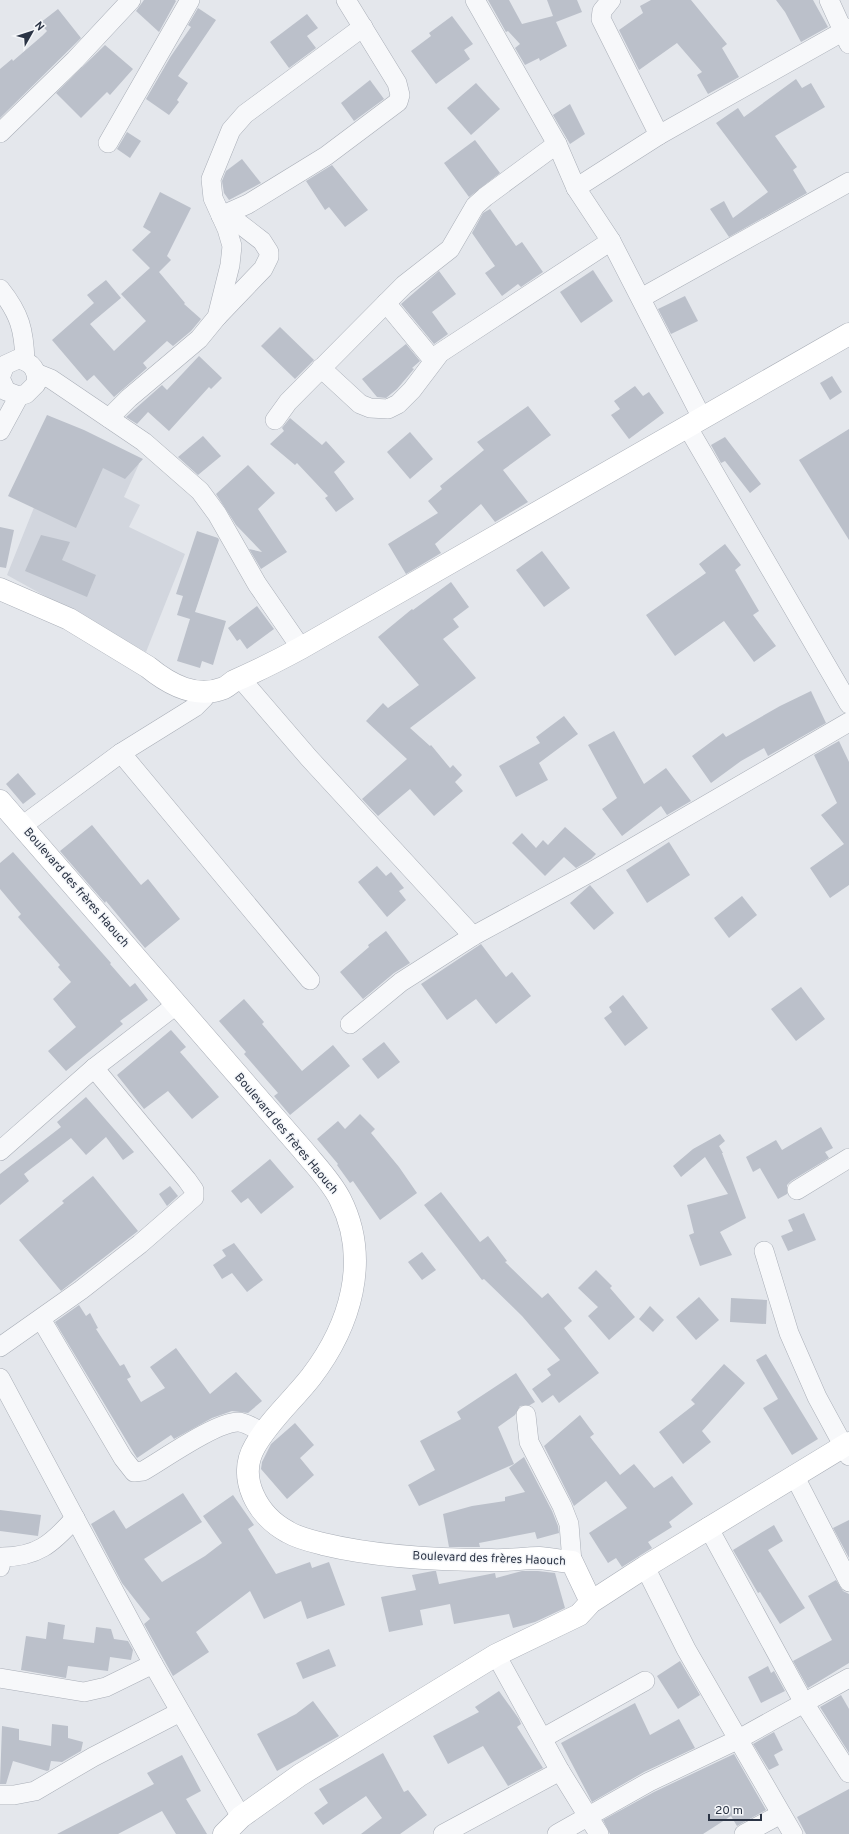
<svg xmlns="http://www.w3.org/2000/svg" width="849" height="1834" viewBox="0 0 849 1834" font-family="Overpass,sans-serif">
<style>
.built{fill:#d2d6de}
.building{fill:#bbc0ca}
.lines{fill:none;stroke-linecap:round;stroke-linejoin:round}
.street-casing{stroke:#a9aeb7;stroke-width:20}
.secondary-casing{stroke:#a9aeb7;stroke-width:23}
.street{stroke:#f7f8fa;stroke-width:19}
.secondary{stroke:#fff;stroke-width:22}
.labels{text-anchor:middle;dominant-baseline:central;stroke-width:3;stroke-linejoin:round;paint-order:stroke}
.street-label{font-size:12px;fill:#2b3445;stroke:#f4f6f9}
</style>
<rect width="100%" height="100%" fill="#e4e7ec"/>
<polygon class="built" points="65,430 139,464 124,497 140,505 129,527 185,554 146,652 7,575"/>
<g class="building">
<polygon points="144,0 175,0 176,1 159,32 136,11"/>
<polygon points="488,0 509,0 522,24 553,16 547,0 577,0 582,12 556,22 567,46 540,61 539,58 525,65 515,48 520,44 508,31 506,32"/>
<polygon points="651,0 691,0 727,44 722,48 739,77 708,94 697,75 702,72 677,43 639,70 619,30 643,13 640,6"/>
<polygon points="776,0 813,0 828,27 801,42 785,12"/>
<polygon points="198,8 216,20 178,76 188,83 177,100 179,102 169,115 146,99 171,56 191,27 188,25"/>
<polygon points="58,9 81,38 0,118 0,69 12,59 13,61 42,36 47,31 40,23"/>
<polygon points="307,14 318,28 307,36 316,48 289,68 270,42"/>
<polygon points="452,16 473,44 464,50 470,59 436,84 411,51 431,36 429,33"/>
<polygon points="105,45 133,69 110,95 107,92 81,118 56,93"/>
<polygon points="796,79 802,88 811,83 825,107 775,136 797,167 793,170 807,193 729,237 710,209 724,201 733,218 768,192 716,123 738,108 744,117"/>
<polygon points="370,80 384,99 354,121 341,103"/>
<polygon points="476,83 500,109 471,135 447,108"/>
<polygon points="570,104 585,134 570,144 553,115"/>
<polygon points="127,132 141,141 130,158 117,149"/>
<polygon points="475,140 500,173 469,197 444,163"/>
<polygon points="242,159 261,183 229,200 224,193 222,181 226,171"/>
<polygon points="332,165 368,210 345,227 329,207 325,210 306,181"/>
<polygon points="160,192 191,208 167,256 171,260 159,272 185,303 184,304 201,319 191,331 173,346 167,341 143,363 147,368 114,397 94,375 87,381 52,340 94,303 87,295 106,280 121,298 90,324 114,351 146,321 121,294 150,268 132,250 151,232 143,227"/>
<polygon points="490,209 516,246 522,242 543,272 521,287 518,284 502,296 485,273 495,266 472,233 483,213"/>
<polygon points="593,270 613,301 581,323 560,292"/>
<polygon points="439,271 456,294 432,312 448,334 434,344 401,304"/>
<polygon points="685,296 698,321 671,334 658,309"/>
<polygon points="280,327 314,360 295,379 261,346"/>
<polygon points="406,344 420,361 412,368 414,369 397,389 386,398 377,397 362,379"/>
<polygon points="199,356 222,378 211,389 209,387 169,431 148,412 137,424 126,417 162,385 167,390"/>
<polygon points="832,376 842,392 830,400 820,383"/>
<polygon points="635,386 643,396 649,392 664,413 629,439 611,415 620,409 614,401"/>
<polygon points="528,406 551,435 503,470 528,502 495,522 481,504 435,544 441,553 406,574 388,544 438,513 428,501 442,489 440,486 484,450 477,442"/>
<polygon points="47,415 84,430 143,459 125,479 103,468 76,528 8,496"/>
<polygon points="290,418 322,445 326,441 345,462 334,472 354,499 336,512 325,498 328,496 297,463 295,465 270,444 284,431 282,428"/>
<polygon points="849,429 849,540 799,460"/>
<polygon points="410,432 433,459 410,479 387,452"/>
<polygon points="203,436 221,456 198,475 178,457"/>
<polygon points="725,437 761,484 750,493 725,461 721,463 711,445"/>
<polygon points="248,465 275,493 258,509 287,552 261,569 249,549 262,552 236,525 216,494"/>
<polygon points="0,527 14,530 6,568 0,567"/>
<polygon points="197,531 218,538 219,540 195,612 226,621 213,665 202,661 200,668 177,661 190,619 177,615 183,596 176,594"/>
<polygon points="41,535 70,542 62,560 96,575 87,597 25,571"/>
<polygon points="725,544 741,565 735,570 759,611 753,615 776,646 754,662 724,621 675,656 646,615 706,573 699,564"/>
<polygon points="542,551 570,588 544,607 516,570"/>
<polygon points="451,582 469,607 453,619 459,627 443,639 476,678 410,728 430,746 431,745 450,768 453,765 462,775 455,782 463,791 434,816 410,789 378,816 362,799 407,759 366,721 383,703 388,708 419,685 378,637 412,609 413,610"/>
<polygon points="257,606 274,629 247,649 240,639 237,641 228,628"/>
<polygon points="811,691 826,723 768,756 764,748 741,761 711,783 692,756 723,733 726,737 780,706"/>
<polygon points="564,716 578,734 539,763 548,780 516,797 499,766 540,743 536,737"/>
<polygon points="614,731 644,784 666,768 691,801 667,815 661,806 622,836 602,809 617,798 588,745"/>
<polygon points="839,741 849,762 849,885 830,898 810,868 844,844 821,815 837,803 814,755"/>
<polygon points="18,773 36,794 23,804 6,784"/>
<polygon points="92,825 141,885 148,879 180,919 145,948 106,901 105,903 60,851"/>
<polygon points="565,827 596,854 591,859 576,868 564,857 545,876 512,843 522,833 536,848 543,840 548,845"/>
<polygon points="669,842 690,875 647,903 626,870"/>
<polygon points="13,852 111,963 110,964 130,987 135,983 148,1000 120,1021 123,1024 66,1071 48,1051 76,1027 53,999 71,982 58,967 60,965 18,917 21,914 0,889 0,863"/>
<polygon points="377,866 386,876 391,872 404,888 399,891 406,900 387,917 358,882"/>
<polygon points="590,885 614,913 594,930 570,903"/>
<polygon points="742,896 757,915 729,938 714,918"/>
<polygon points="386,931 410,963 394,973 363,999 340,972 369,947 368,945"/>
<polygon points="481,944 506,977 512,972 531,996 496,1024 476,999 447,1020 421,984"/>
<polygon points="801,987 825,1019 796,1041 771,1009"/>
<polygon points="623,995 648,1028 625,1046 604,1018 612,1012 609,1007"/>
<polygon points="244,999 264,1022 262,1024 302,1071 333,1045 350,1066 290,1115 274,1096 278,1093 244,1054 246,1052 219,1021"/>
<polygon points="171,1030 186,1047 180,1052 219,1097 192,1119 168,1091 144,1109 117,1075"/>
<polygon points="384,1042 400,1062 378,1079 362,1059"/>
<polygon points="86,1097 134,1152 123,1160 106,1137 86,1155 71,1138 24,1174 29,1181 0,1205 0,1174 61,1127 57,1122"/>
<polygon points="360,1114 375,1129 371,1133 399,1167 417,1193 380,1220 353,1181 350,1183 337,1165 338,1164 317,1139 338,1121 345,1129"/>
<polygon points="821,1127 833,1148 825,1152 829,1158 791,1181 787,1185 787,1194 778,1199 760,1168 753,1172 746,1157 776,1140 782,1150"/>
<polygon points="720,1134 725,1141 719,1146 723,1153 722,1153 746,1218 720,1232 732,1255 700,1266 689,1235 694,1233 687,1205 728,1194 705,1157 681,1177 673,1166 693,1149"/>
<polygon points="270,1159 294,1187 261,1214 248,1198 241,1203 231,1191"/>
<polygon points="93,1176 138,1231 61,1291 19,1240 64,1203 62,1201"/>
<polygon points="170,1186 178,1196 167,1206 159,1194"/>
<polygon points="441,1192 480,1242 488,1236 507,1261 505,1262 542,1298 548,1293 572,1321 564,1328 599,1373 559,1403 553,1395 542,1403 532,1389 551,1375 547,1369 560,1360 522,1316 484,1279 482,1280 424,1205"/>
<polygon points="804,1213 816,1240 788,1251 781,1236 793,1231 788,1220"/>
<polygon points="234,1243 263,1280 247,1292 232,1273 222,1279 213,1265 226,1256 222,1250"/>
<polygon points="422,1252 436,1270 422,1280 408,1262"/>
<polygon points="596,1270 612,1286 610,1288 635,1317 609,1340 588,1316 598,1307 578,1288"/>
<polygon points="699,1297 719,1320 696,1340 676,1317"/>
<polygon points="731,1298 767,1300 766,1324 730,1322"/>
<polygon points="79,1305 86,1316 90,1313 98,1328 96,1329 120,1366 124,1364 131,1377 127,1379 141,1402 165,1388 150,1367 176,1348 210,1394 236,1372 262,1401 248,1413 232,1411 212,1418 174,1439 171,1435 137,1458 55,1322"/>
<polygon points="650,1306 664,1320 653,1332 639,1319"/>
<polygon points="766,1354 818,1439 792,1455 763,1408 778,1399 756,1360"/>
<polygon points="724,1364 745,1383 702,1431 711,1442 683,1464 659,1432 695,1404 691,1400"/>
<polygon points="516,1373 535,1402 530,1405 520,1406 515,1415 498,1427 514,1464 419,1506 408,1485 435,1470 420,1441 461,1419 457,1412"/>
<polygon points="580,1415 594,1434 590,1437 620,1475 634,1464 654,1488 672,1476 693,1504 669,1522 672,1527 648,1542 652,1548 622,1567 616,1558 608,1563 589,1533 627,1508 606,1481 574,1506 544,1446"/>
<polygon points="295,1423 314,1445 300,1458 314,1475 287,1499 261,1469 262,1462 271,1444"/>
<polygon points="524,1457 552,1511 558,1526 559,1533 537,1539 535,1532 479,1543 480,1547 449,1547 443,1514 472,1506 505,1501 505,1497 525,1492 509,1468"/>
<polygon points="183,1493 202,1522 144,1559 162,1582 205,1556 222,1543 203,1516 233,1495 254,1525 248,1529 276,1574 310,1562 312,1568 329,1562 345,1605 307,1619 301,1601 264,1619 250,1591 196,1632 209,1652 173,1676 144,1624 150,1619 122,1583 91,1524 114,1510 126,1529"/>
<polygon points="0,1510 41,1515 38,1536 0,1531"/>
<polygon points="849,1520 849,1558 833,1528"/>
<polygon points="774,1525 783,1541 768,1550 805,1608 780,1624 760,1592 758,1593 733,1550"/>
<polygon points="433,1571 436,1571 439,1584 495,1573 496,1578 522,1571 538,1571 555,1573 565,1608 535,1622 513,1628 509,1614 454,1624 450,1604 420,1610 423,1625 389,1632 381,1597 416,1590 412,1575"/>
<polygon points="836,1580 843,1591 849,1594 849,1663 808,1688 793,1661 832,1640 808,1596"/>
<polygon points="48,1622 65,1625 63,1639 94,1643 96,1627 111,1629 114,1639 128,1641 133,1650 131,1660 110,1657 108,1671 68,1666 66,1678 21,1670 26,1636 46,1639"/>
<polygon points="329,1649 336,1666 303,1679 296,1663"/>
<polygon points="680,1661 700,1695 678,1709 657,1676"/>
<polygon points="768,1666 771,1673 774,1671 785,1691 761,1703 748,1677"/>
<polygon points="499,1691 519,1719 521,1724 517,1727 543,1768 508,1786 483,1746 448,1764 433,1736 479,1712 475,1707"/>
<polygon points="841,1695 849,1709 849,1753 820,1707"/>
<polygon points="313,1701 339,1736 277,1771 257,1734 296,1714"/>
<polygon points="635,1703 650,1735 679,1719 695,1748 644,1772 592,1802 561,1743"/>
<polygon points="52,1724 68,1726 68,1738 83,1742 81,1751 62,1762 51,1761 49,1770 47,1771 13,1761 6,1784 0,1784 2,1726 19,1729 19,1740 51,1746"/>
<polygon points="774,1732 783,1750 774,1755 779,1765 769,1770 753,1744"/>
<polygon points="383,1753 404,1792 408,1790 427,1815 400,1834 361,1834 382,1818 366,1796 323,1825 314,1813 328,1803 319,1789"/>
<polygon points="734,1754 766,1810 737,1826 731,1816 703,1834 610,1834 603,1820 654,1792"/>
<polygon points="182,1755 201,1791 186,1799 207,1834 176,1834 162,1811 118,1834 57,1834 154,1784 147,1773"/>
<polygon points="849,1789 849,1834 806,1834 797,1817"/>
</g>
<g class="lines">
<g class="street-casing">
<g id="street">
<polyline points="475,0 557,144 576,188 611,241 702,418"/>
<polyline points="611,0 602,11 601,19 659,135"/>
<polyline points="829,0 849,44"/>
<polyline points="0,133 75,60 131,0"/>
<polyline points="108,143 190,0"/>
<polyline points="576,188 659,135 849,28"/>
<polyline points="221,216 248,204 326,156 398,102 400,95 397,83 346,0"/>
<path d="M0,289C20,314 24,330 25,361"/>
<polyline points="641,298 849,182"/>
<polyline points="386,303 433,360"/>
<polyline points="217,317 263,269 269,257 269,252 262,241 227,214"/>
<polyline points="321,368 360,404 370,408 388,409 398,404 412,390 440,353 611,241"/>
<polyline points="36,373 51,379 144,442 200,491 217,514 257,584 301,648"/>
<polyline points="109,418 129,398 199,339 217,317 230,265 232,246 227,229 213,198 211,179 231,130 245,114 363,27"/>
<polyline points="275,420 288,402 404,285 450,249 475,206 485,197 557,144"/>
<polyline points="687,426 849,704"/>
<path d="M0,431L19,396L26,394L36,384C38,370 32,362 18,359L5,365L0,378L6,391L19,396"/>
<polyline points="241,679 309,758 473,936"/>
<polyline points="121,753 310,980"/>
<polyline points="22,826 121,753 195,707 204,698 207,692"/>
<polyline points="350,1024 401,982 473,936 593,871 849,722"/>
<polyline points="0,1151 94,1068 176,1005"/>
<polyline points="797,1190 849,1158"/>
<polyline points="764,1251 789,1333 817,1397 849,1456"/>
<path d="M41,1319L123,1458L134,1472L143,1471C164,1459 216,1422 238,1422C246,1422 257,1430 264,1433"/>
<polyline points="0,1347 81,1290 140,1244 194,1197 194,1190 187,1180 94,1068"/>
<polyline points="0,1378 153,1664 241,1817"/>
<polyline points="526,1415 529,1442 562,1506 569,1524 572,1562"/>
<polyline points="794,1475 849,1582"/>
<polyline points="708,1527 804,1703 849,1773"/>
<path d="M0,1567L2,1557C37,1557 52,1544 75,1518"/>
<polyline points="645,1567 686,1649 793,1834"/>
<polyline points="496,1655 560,1771 599,1834"/>
<polyline points="0,1678 84,1692 106,1687 153,1664"/>
<polyline points="543,1738 645,1681"/>
<polyline points="0,1795 14,1795 35,1791 93,1757 180,1712"/>
<polyline points="443,1834 560,1771"/>
<polyline points="557,1834 649,1782 737,1740 849,1678"/>
<polyline points="744,1834 781,1814"/>
</g>
</g>
<g class="secondary-casing">
<g id="secondary">
<path d="M0,589L69,619L148,667C170,685 196,699 224,688C228,686 231,683 234,681C257,671 279,660 301,648L849,334"/>
<path d="M0,801L302,1149C315,1165 331,1181 340,1199C371,1260 350,1326 311,1377C293,1400 269,1421 255,1446C236,1478 258,1516 288,1532C298,1538 311,1541 323,1544C377,1557 436,1560 491,1560C507,1561 523,1558 539,1558C550,1559 561,1561 572,1562L591,1602"/>
<polyline points="224,1834 241,1817 300,1775 496,1655 579,1615 591,1602 645,1567 849,1443"/>
</g>
</g>
<use href="#street" class="street"/>
<use href="#secondary" class="secondary"/>
</g>
<g class="labels">
<g class="street-label">
<text transform="translate(76 888) rotate(49)">Boulevard des frères Haouch</text>
<text transform="translate(286 1134) rotate(50)">Boulevard des frères Haouch</text>
<text transform="translate(489 1559) rotate(2)">Boulevard des frères Haouch</text>
</g>
</g>
<g transform="translate(32 32) rotate(51)" stroke="#f4f6f9" stroke-width="3" paint-order="stroke">
<path d="M0-3L7 15L0 10L-7 15Z" fill="#2b3445"/>
<text y="-6" font-size="11" font-weight="bold" text-anchor="middle" fill="#2b3445">N</text>
</g>
<path d="M709 1814v6h52v-6" fill="none" stroke="#2b3445" stroke-width="2"/>
<text x="715" y="1814" font-size="12" fill="#2b3445" stroke="#f4f6f9" stroke-width="3" paint-order="stroke">20 m</text>
</svg>
